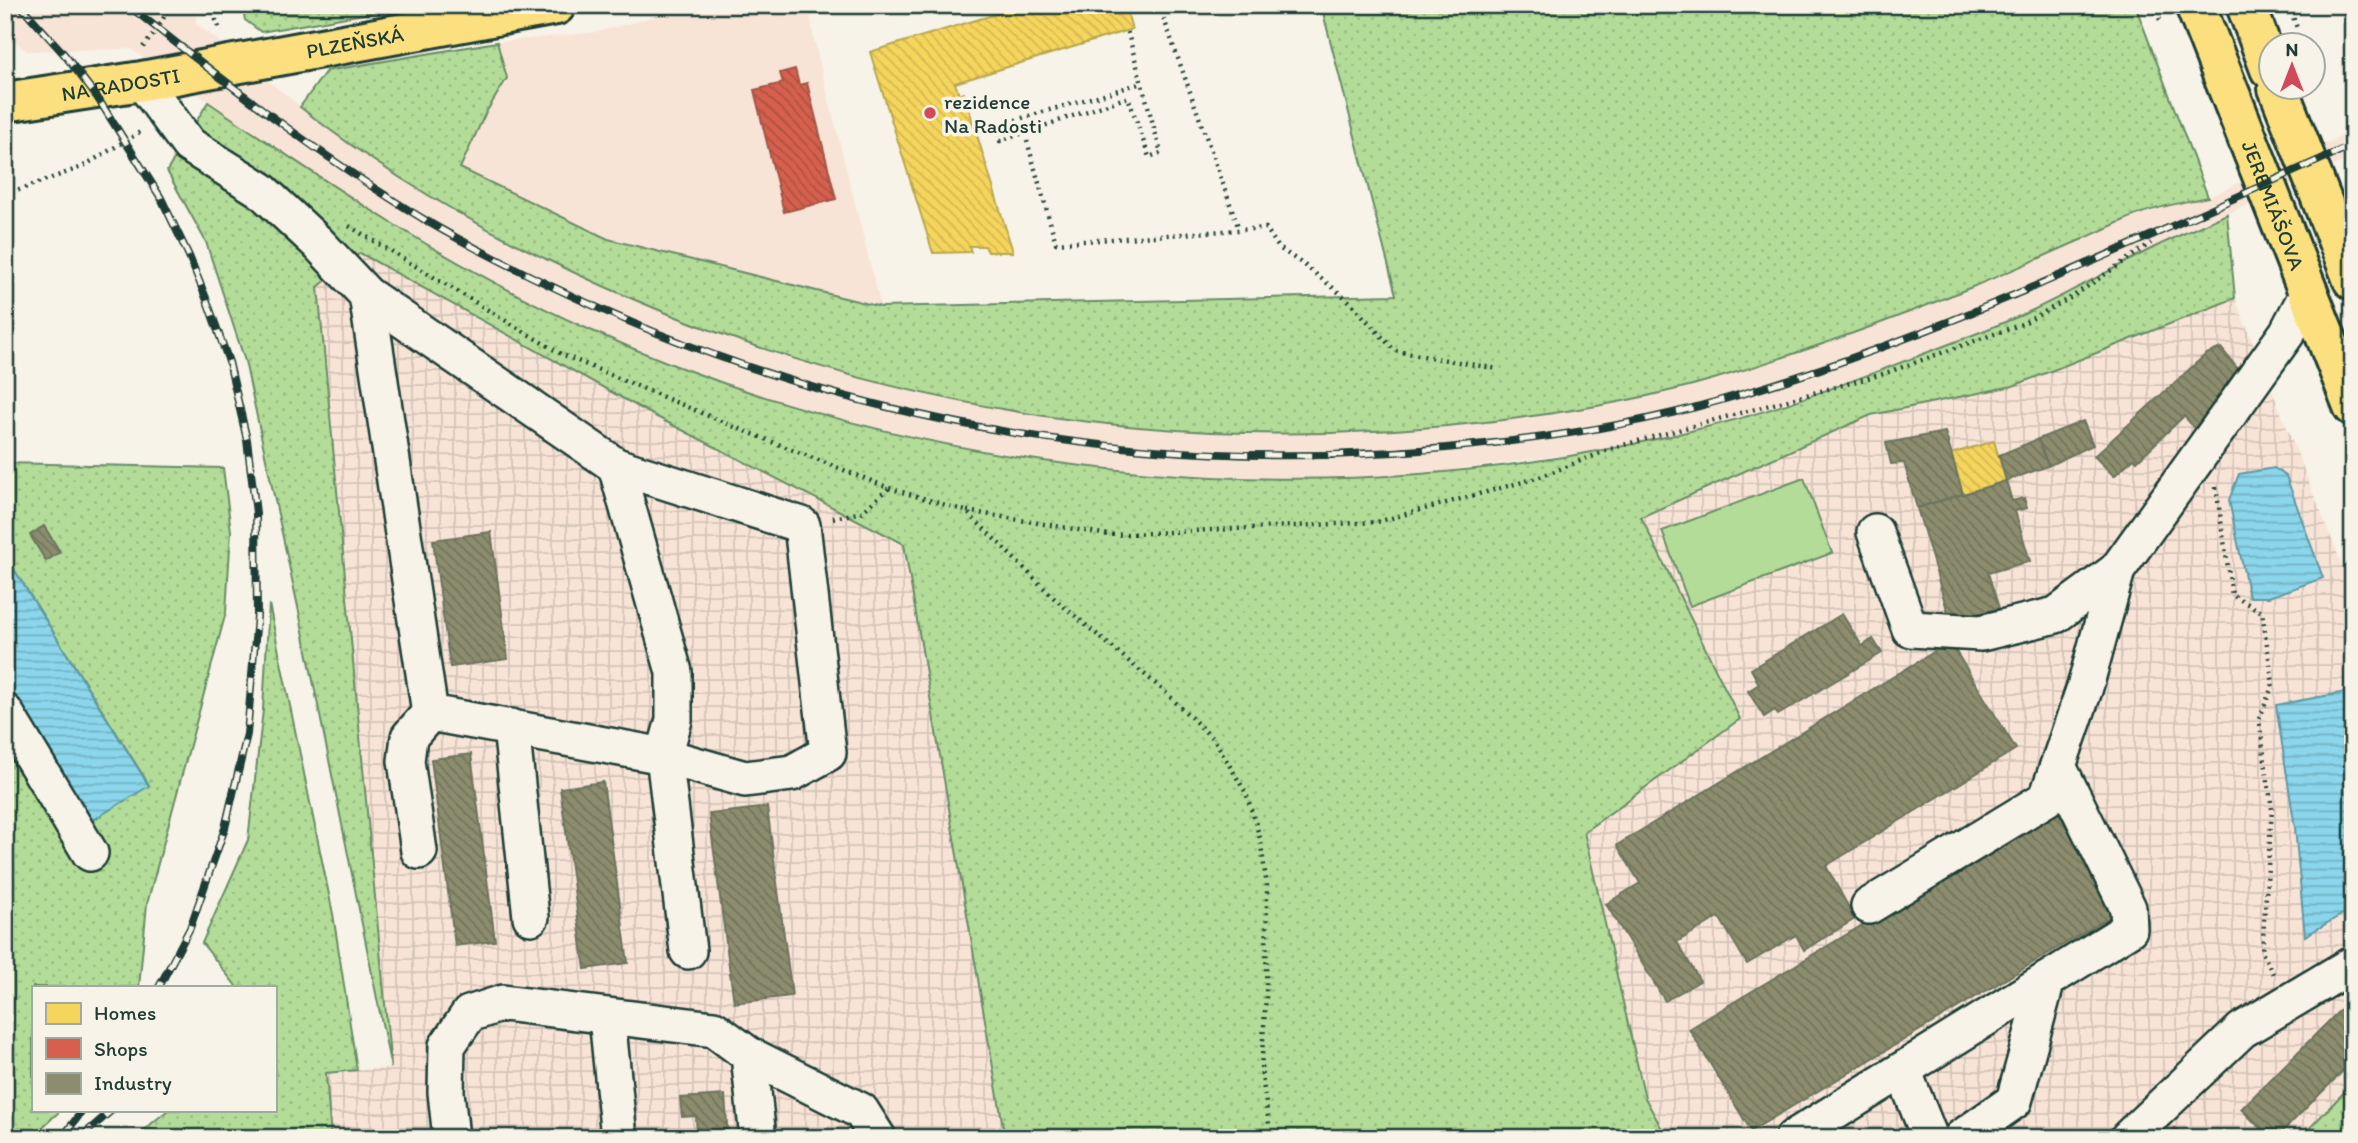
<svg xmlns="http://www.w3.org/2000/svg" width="2358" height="1143" viewBox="0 0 2358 1143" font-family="Itim,sans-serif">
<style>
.built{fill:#f8e4d7}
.industrial{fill:url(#industrial-grid)}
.grass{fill:url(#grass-dots);stroke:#698c66;stroke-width:2}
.pitch{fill:#b3dc98;stroke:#698c66;stroke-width:2}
.water{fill:url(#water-rules);stroke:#6099a2;stroke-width:2}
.homes{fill:url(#homes-back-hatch);stroke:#b6a750;stroke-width:2}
.shops{fill:url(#shops-back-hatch);stroke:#9f5646;stroke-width:2}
.industry{fill:url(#industry-back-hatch);stroke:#6b745d;stroke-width:2}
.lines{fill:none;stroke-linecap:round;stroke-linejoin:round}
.minor-casing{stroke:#1f3d34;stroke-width:40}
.major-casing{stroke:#1f3d34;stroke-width:44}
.path{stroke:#1f3d34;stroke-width:4.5;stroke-dasharray:2 5;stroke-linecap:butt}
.minor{stroke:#f7f3e8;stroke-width:35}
.major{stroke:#fce080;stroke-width:38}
.rail-casing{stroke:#1f3d34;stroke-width:8}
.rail{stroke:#f7f3e8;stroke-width:5;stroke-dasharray:16;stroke-linecap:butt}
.poi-dot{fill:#d1495b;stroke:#f7f3e8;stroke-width:2.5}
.labels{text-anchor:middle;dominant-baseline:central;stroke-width:7;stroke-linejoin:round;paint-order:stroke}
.street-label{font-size:21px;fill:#1f3d34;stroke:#f7f3e8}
.poi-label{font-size:21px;fill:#1f3d34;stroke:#f7f3e8;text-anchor:start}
</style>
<defs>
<pattern id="industrial-grid" width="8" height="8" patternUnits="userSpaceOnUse" patternTransform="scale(1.75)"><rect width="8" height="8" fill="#f8e4d7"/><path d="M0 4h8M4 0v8" fill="none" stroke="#d4c4b9"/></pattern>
<pattern id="grass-dots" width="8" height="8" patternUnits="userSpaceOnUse" patternTransform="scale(1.75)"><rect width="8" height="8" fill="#b3dc98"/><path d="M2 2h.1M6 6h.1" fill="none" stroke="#9abe84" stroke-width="1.8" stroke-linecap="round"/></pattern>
<pattern id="water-rules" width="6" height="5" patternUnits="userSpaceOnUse" patternTransform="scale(1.75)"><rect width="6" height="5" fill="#8bd6ec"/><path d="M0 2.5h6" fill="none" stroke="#71afc0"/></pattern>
<pattern id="homes-back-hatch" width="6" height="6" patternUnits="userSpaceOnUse" patternTransform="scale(1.75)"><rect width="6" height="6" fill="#f6d55c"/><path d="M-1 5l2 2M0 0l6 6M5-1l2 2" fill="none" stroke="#d2b851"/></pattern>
<pattern id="shops-back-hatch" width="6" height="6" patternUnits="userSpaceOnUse" patternTransform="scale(1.75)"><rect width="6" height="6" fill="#d6604d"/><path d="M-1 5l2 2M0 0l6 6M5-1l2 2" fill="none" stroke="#ad5041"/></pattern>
<pattern id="industry-back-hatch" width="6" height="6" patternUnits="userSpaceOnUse" patternTransform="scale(1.75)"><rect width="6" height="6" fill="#8c8c6e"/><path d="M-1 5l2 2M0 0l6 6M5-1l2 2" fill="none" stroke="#72745b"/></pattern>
</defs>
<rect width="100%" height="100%" fill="#f7f3e8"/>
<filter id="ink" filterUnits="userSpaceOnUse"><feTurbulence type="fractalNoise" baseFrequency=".0143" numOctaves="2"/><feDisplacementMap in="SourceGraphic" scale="14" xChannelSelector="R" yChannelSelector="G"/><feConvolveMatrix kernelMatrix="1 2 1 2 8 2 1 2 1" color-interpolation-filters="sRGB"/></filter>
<g filter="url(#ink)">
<g class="built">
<polygon points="5,5 196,5 196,23 340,138 443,205 607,289 711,331 795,360 879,383 967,403 1070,419 1156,429 1234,434 1324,434 1435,428 1613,404 1710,380 1830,342 1967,290 2139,214 2208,197 2353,131 2353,157 2155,247 2035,309 1984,331 1845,384 1722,423 1622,447 1439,472 1326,479 1232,478 1152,473 1064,463 958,447 868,426 782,403 695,372 588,329 501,287 421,243 316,175 131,49 27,51 5,32"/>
<polygon points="699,5 809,5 814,40 881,307 608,239 459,168 485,114 507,78 497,42 596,32"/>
</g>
<g class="industrial">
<polygon points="360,253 653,415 904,544 1005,1138 331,1138 326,1072 391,1068 318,287"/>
<polygon points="2235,298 2353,592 2353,1083 2300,1138 1667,1138 1645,1098 1584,832 1740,719 1640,517 1871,415 2013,386"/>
</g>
<g class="grass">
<polygon points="242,5 415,5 261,32 245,20"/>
<path d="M1321,5H2135L2208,197C2185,202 2161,206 2139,214C2120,221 2101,231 2083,239C2046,255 2009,272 1972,287C1888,322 1801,353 1714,379C1643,400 1569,412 1495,421C1165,460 848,407 550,261C462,218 377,168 300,107L326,71L497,42L507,78L485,114L460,168L608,239L881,307L1396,295Z"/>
<path d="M208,102C331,186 451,267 588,329C938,487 1346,522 1719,424C1785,407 1849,382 1913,358C1953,342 1994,328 2033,310C2073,291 2110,270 2149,250C2175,237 2201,226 2227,214L2235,298L2013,386L1871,415L1641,517L1740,719L1584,832L1645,1098L1667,1138H1005L904,544L653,415L360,253L318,287L391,1068L301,621L245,361L206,242L167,171Z"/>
<polygon points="5,463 223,468 231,531 226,612 147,904 139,987 33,987 33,1110 61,1110 31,1138 5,1138 5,689 88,823 149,785 5,555"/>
<polygon points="269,604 333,914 357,1070 326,1073 331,1138 134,1138 168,1110 275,1110 275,987 237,987 202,943 248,840 263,710"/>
<polygon points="2353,1083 2353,1138 2300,1138"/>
</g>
<polygon class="pitch" points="1804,478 1832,553 1690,606 1662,531"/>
<g class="water">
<polygon points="2274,468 2286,476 2323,578 2269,597 2249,597 2229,500 2239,474"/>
<polygon points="5,555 149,786 88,823 5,689"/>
<polygon points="2352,691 2353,908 2305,936 2295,828 2276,705"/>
</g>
<g class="homes">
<polygon points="1026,5 1125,5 1132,29 955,83 959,95 964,93 1013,252 988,252 985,246 969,246 971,252 933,253 870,52"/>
<polygon points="1994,441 2006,481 1963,494 1951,454"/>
</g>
<g class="shops">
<polygon points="795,69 799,85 807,83 836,199 784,212 754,90 783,83 780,73"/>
<polygon points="2175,1128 2185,1138 2166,1138"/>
</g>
<g class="industry">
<polygon points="2221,348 2238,369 2198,432 2184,416 2137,461 2134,458 2114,476 2094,456 2206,354"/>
<polygon points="2083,421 2093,445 2048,466 2038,439"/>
<polygon points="1945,432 1963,494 1917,508 1904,463 1891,464 1886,443"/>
<polygon points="2038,439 2048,466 2006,481 1999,455"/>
<polygon points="2006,481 2012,501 2024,498 2027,508 2015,511 2030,561 1988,573 1999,608 1951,623 1917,508"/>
<polygon points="44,526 60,552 46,561 30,535"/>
<polygon points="491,532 508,659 450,667 433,540"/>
<polygon points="1842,614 1862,646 1873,639 1882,653 1778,715 1775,710 1764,717 1748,691 1759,684 1751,669"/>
<polygon points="1950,642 2016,749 1826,866 1855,919 1804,950 1796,935 1747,964 1719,917 1677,942 1700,981 1665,1001 1606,904 1640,883 1617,845"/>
<polygon points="471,754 495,941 455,946 431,759"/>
<polygon points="603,782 628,963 585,969 560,788"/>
<polygon points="767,807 792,996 734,1003 709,814"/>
<polygon points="2056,809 2118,912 1751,1131 1689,1029"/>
<polygon points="2353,997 2353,1061 2276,1138 2270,1138 2241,1109"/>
<polygon points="725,1095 728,1138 697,1138 696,1116 682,1117 680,1098"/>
</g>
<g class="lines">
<g class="minor-casing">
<g id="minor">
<polyline points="142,81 189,145 261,190 317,242 367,295 616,466 802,525 828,753 792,773 745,779 664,756 674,720 674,672 616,466"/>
<polyline points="367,295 430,713 664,756 688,951"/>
<polyline points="1875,532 1910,629 1981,633 2056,615 2117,570"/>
<polyline points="5,712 90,853"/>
<polyline points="511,727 531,917"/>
<polyline points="419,851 406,761 409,737 430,713"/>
<polyline points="1869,906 2047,798 2085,687 2117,570 2287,333 2308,293"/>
<polyline points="607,1017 619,1138"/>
<polyline points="749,1055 861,1111 878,1138"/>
<polyline points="1903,1070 1930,1138"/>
<polyline points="451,1138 446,1092 447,1046 469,1014 503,1003 714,1029 749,1055 758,1138"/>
<polyline points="1793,1138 2129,929 2128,908 2058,766"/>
<polyline points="1961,1138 2014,1101 2047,980"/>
<polyline points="2128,1138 2242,1030 2353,964"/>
</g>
</g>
<g class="major-casing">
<g id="major">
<path id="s1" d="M2195,5L2353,406"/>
<polyline points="2246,5 2270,69"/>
<polyline points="2278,88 2353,280"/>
<path id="s2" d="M5,102L142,81L556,5"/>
</g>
</g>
<g class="path">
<polyline points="215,5 216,20 221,32"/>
<polyline points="1159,5 1239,229"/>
<polyline points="2154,5 2160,20"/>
<polyline points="2289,5 2298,31"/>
<polyline points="143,47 158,29 170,5"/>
<polyline points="995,126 1142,83"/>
<polyline points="976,132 995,126 1000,141 1128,97 1149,157 1161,153 1127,30"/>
<polyline points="1027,141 1056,243 1266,228 1279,248 1303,264 1347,299 1395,351 1498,369"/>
<polyline points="5,195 82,167 140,132"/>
<polyline points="349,226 561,354 730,425 889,488 966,511 1056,600 1163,690 1215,741 1246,793 1260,838 1267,886 1266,997 1261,1069 1271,1138"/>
<polyline points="2216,487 2232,595 2262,612 2273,684 2259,720 2272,809 2262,952 2273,974"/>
<polyline points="967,511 1109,535 1377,522 1537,478 1616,447 1883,374 2022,324 2072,297 2151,243"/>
<polyline points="833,518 862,512 889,488"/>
</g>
<use href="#minor" class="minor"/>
<use href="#major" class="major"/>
<g class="rail-casing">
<g id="rail">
<polyline points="20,5 64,54 97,97 161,198 189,256 206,298 229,362 247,440 256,513 257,616 247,734 225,828 190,928 159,987"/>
<path d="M128,5C225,82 323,159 430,223C468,245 508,265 547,284C842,428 1168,482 1494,443C1569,435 1645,422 1718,401C1937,339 2145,237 2353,145"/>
<polyline points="62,1138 83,1110"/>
<polyline points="80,1138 112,1110"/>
</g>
</g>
<use href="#rail" class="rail"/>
</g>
</g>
<circle class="poi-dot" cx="930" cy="113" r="7"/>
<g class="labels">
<g class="street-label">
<text stroke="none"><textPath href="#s2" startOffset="355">PLZEŇSKÁ</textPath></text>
<text stroke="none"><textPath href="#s2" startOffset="117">NA RADOSTI</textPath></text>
<text stroke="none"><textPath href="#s1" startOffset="215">JEREMIÁŠOVA</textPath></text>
</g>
<g class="poi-label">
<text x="944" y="101">rezidence<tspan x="944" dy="24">Na Radosti</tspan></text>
</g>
</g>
<rect width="2358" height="1143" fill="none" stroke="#f7f3e8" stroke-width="28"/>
<rect x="14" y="14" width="2330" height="1115" fill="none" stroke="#1f3d34" stroke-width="2.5" filter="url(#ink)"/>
<rect x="32" y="986" width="245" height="126" fill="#f7f3e8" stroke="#a1aaa0" stroke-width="2"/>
<rect x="46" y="1003" width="35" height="21" fill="#f6d55c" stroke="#a1aaa0" stroke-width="2"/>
<text x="94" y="1020" font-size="21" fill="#1f3d34">Homes</text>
<rect x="46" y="1038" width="35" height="21" fill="#d6604d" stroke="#a1aaa0" stroke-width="2"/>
<text x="94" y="1056" font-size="21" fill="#1f3d34">Shops</text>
<rect x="46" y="1073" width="35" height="21" fill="#8c8c6e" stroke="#a1aaa0" stroke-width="2"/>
<text x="94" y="1090" font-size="21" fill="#1f3d34">Industry</text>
<g transform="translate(2292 66)"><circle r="33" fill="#f7f3e8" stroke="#a1aaa0" stroke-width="2"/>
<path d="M0-5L12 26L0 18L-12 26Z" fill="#d1495b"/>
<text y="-10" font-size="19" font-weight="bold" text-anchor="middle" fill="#1f3d34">N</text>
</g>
</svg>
